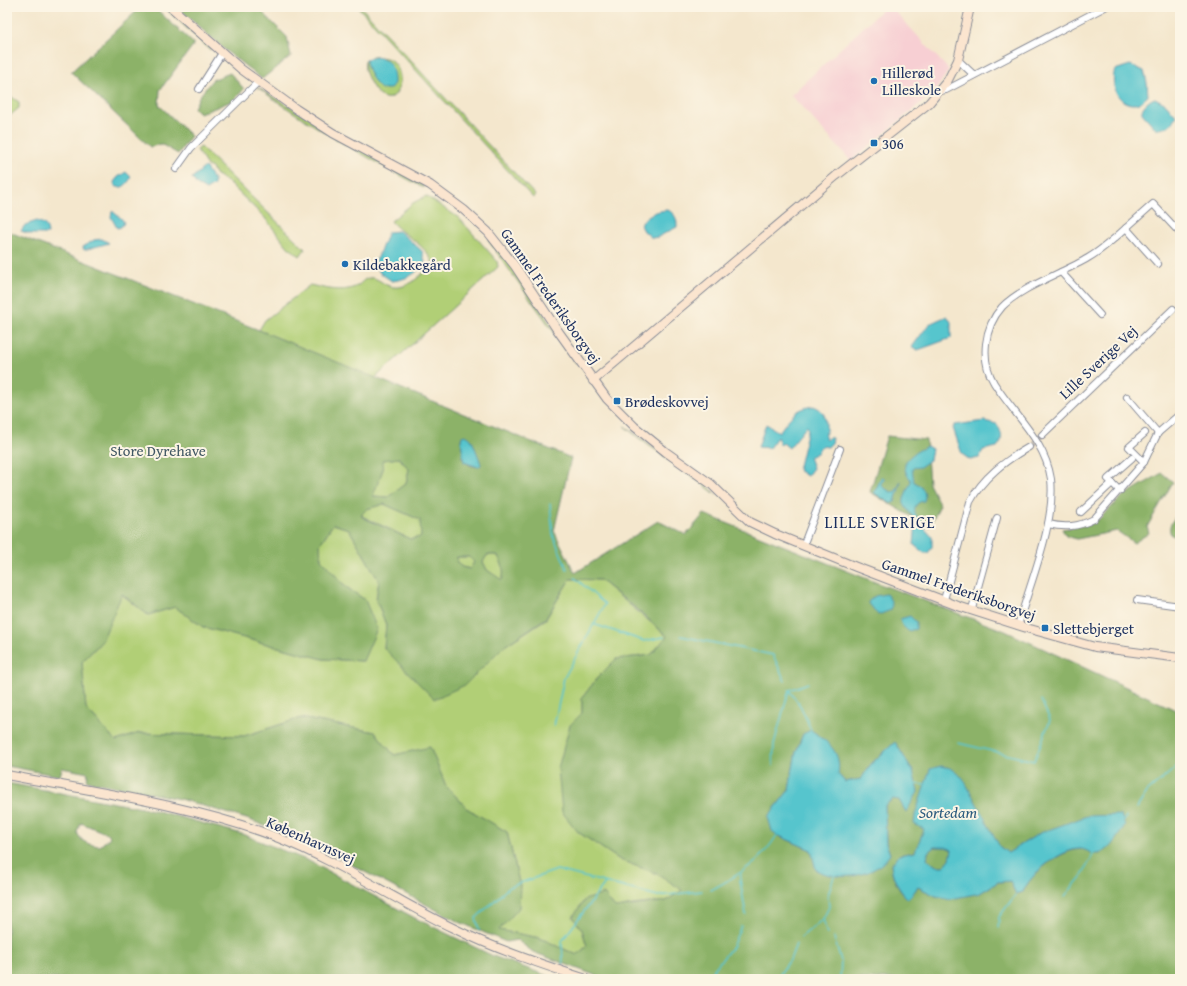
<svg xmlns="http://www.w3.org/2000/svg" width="1187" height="986" viewBox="0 0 1187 986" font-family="'Gentium Book Plus',serif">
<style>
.built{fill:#f7cfd3}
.green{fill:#b1cf76;stroke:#667f6a}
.forest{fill:#8cb267;stroke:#547062;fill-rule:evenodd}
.water{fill:#57c5cd;stroke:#397a96;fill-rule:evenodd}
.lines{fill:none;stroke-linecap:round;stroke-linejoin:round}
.stream{stroke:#57c5cd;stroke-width:1.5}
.street-tunnel{stroke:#c9c2b7;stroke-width:6;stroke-dasharray:6 3;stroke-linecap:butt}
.street-casing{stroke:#888b96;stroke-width:8}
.secondary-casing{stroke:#888b96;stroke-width:10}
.street{stroke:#fff;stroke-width:6}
.secondary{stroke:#fbe5cf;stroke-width:8}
.poi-dot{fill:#1f6fb2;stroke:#fcf5e5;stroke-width:1.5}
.labels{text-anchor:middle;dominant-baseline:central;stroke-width:4;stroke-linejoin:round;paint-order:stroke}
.poi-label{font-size:15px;fill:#1b2f5e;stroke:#fcf5e5;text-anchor:start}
.street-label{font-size:15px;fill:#1b2f5e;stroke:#fcf5e5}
.park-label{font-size:15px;fill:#405764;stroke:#fcf5e5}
.neighbourhood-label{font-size:16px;letter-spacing:1px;fill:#1b2f5e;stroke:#fcf5e5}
.water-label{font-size:16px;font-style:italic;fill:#2d5c7f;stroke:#fcf5e5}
</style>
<rect width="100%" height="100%" fill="#fcf5e5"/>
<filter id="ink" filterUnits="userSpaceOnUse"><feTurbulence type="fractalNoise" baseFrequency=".025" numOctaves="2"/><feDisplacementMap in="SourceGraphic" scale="8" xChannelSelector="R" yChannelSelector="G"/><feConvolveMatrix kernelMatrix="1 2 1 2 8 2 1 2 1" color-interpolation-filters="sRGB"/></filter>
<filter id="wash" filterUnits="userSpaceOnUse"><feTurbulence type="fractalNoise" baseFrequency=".012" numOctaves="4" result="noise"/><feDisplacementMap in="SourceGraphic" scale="16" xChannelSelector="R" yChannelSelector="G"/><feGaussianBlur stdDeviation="0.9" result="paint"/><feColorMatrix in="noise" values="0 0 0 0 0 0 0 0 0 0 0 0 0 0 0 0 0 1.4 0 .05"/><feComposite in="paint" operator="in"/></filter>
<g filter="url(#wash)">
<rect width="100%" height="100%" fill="#f4e7cd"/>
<polygon class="built" points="885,7 891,7 949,70 934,92 851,161 791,95"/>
<g class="green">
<polygon points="164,7 211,48 210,50"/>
<polygon points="358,7 361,7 535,195 533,198"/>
<path d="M373,56C378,57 384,57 389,59C414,74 392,122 371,84C367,76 363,69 365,60Z"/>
<path d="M257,87L423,185L424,188C366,157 310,126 257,87Z"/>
<polygon points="7,94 19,102 19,108 7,118"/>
<polygon points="201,147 305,249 300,256 288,247 264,217 229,183 215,174 212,168 207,166 197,150"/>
<path d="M426,196L459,218L497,261L498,267L375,378L259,330L265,320L310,285C323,288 342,293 355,287C361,285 363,278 370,278C377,277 383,284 389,286C407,292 422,274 433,263C423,241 405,238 391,221L413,203Z"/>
<polygon points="489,239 512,266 576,363 488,240"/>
<polygon points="624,426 707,485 717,495 640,439"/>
<polygon points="399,458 409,469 406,483 388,497 372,496 382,472 383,460"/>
<polygon points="384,504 420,520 422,531 421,537 410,539 362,516 362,514 367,509"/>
<polygon points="333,524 349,529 379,581 376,599 386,625 384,648 465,685 503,647 546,619 570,579 600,580 667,636 651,655 616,659 598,677 582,698 582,713 570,725 567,738 578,832 620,860 658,874 683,890 666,901 632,905 573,917 582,930 587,946 577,955 540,938 498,930 520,886 507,832 468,809 446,786 430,748 394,755 375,732 301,718 244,736 139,733 116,741 86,709 82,662 102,641 121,594 148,615 175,607 203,627 323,659 363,661 365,600 345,586 321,559 320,544"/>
<path d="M487,555H497C503,563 505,572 502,581L487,570L483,562Z"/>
<polygon points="457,557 470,557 474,562 471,569 462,567 457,563"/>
</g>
<g class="forest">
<polygon points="141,7 154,7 194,44 160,90 159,105 191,136 178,154 161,144 150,147 71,72"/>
<polygon points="177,7 257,7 287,37 291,56 262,79 225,50"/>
<polygon points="230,73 244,89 234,100 200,114 194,108 199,97 212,80"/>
<path d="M7,231L259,330L571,458L554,531L575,573L658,521L686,535L704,514L880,584L1005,631L1180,712V979H605L533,952L517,940L506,942L457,921L320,848L250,820L180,799L87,781L88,773L62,768L60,776L7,766ZM462,436L472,441L478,458V467L469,465L462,458C465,450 459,444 462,436ZM399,458L409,469L406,483L388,497L373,496L382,472L383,460ZM384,504L420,520L421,537L410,539L362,517V514L367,509ZM333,524L349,529L379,581L376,599L386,625L384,648L434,699L465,685L503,647L546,618L570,579L600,580L639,611L667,636L651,655L616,659L598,677L582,698V713L570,725L558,768L562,812L578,832L620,860L658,874L682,890L666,901L615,908L604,894L584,900L573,917L582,930L587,946L577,955L540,938L499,930L519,908L520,886L507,832L468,809L446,786L430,747L394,755L375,732L301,718L244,736L139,733L116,741L86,709L82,662L102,641L122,594L148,615L175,607L203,627L323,659L363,661L377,629L365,600L345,586L321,559L320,544ZM487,555H497C503,563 505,572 502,580L487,570L483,562ZM457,557H469L474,562L470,569L462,567L457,563ZM803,734L845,782L861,779L871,764L895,743L913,771L906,811L900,800L893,799L885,805L886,843L890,854L817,870L811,850L777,835L768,817L789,790L796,752ZM917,812L1000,847L1008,853L1040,833L1100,854C1094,852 1087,850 1082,849C1061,849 1030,874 1023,892L1016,894L1010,881L998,882L980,893L936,896L918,887L908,899C897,889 893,879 891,865L899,855L915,852L925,829L915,815Z"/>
<polygon points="887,436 926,440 929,484 940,505 929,527 870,492"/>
<polygon points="1162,473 1173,482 1147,527 1149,533 1134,543 1117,531 1077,539 1066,536 1062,529 1089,525 1098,520 1123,496"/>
<path d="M1180,513V538L1171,535C1167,525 1173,519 1180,513Z"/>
<path d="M7,783L158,811L242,834L309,861L415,918L493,956L556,979H7ZM81,823L108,834L110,837L100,846C90,845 81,843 77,832Z"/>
<polygon points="934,847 946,847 952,850 950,859 944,866 936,866 927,859 928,852"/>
</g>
<g class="water">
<path d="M376,57C391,59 394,69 394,83L390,89H381C374,83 366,69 366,59Z"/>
<path d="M1130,65L1144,71L1147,83L1148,96C1143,100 1140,104 1134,104C1117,105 1110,83 1115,70Z"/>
<path d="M1155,98L1166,104L1176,116C1172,125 1166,129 1156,129L1142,113C1141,107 1149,100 1155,98Z"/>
<polygon points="205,167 214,180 214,185 206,190 197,185 192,178"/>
<path d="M126,172L131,177C128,184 122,190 115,186L114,182L118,177Z"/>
<path d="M668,210C675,214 677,218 677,227L658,237L652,238L644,231L641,225C646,214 656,211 668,210Z"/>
<polygon points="112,211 122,219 124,223 121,227 117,228 111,217"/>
<polygon points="37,221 44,224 47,228 48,234 31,234 21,231 25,225"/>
<path d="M399,231L422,251L425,262C416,274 408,279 392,281L380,273L375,264L388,232Z"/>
<polygon points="102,239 109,243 84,250 83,247 94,240"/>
<polygon points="947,316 951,322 951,338 918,350 912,347 929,324"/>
<path d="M813,406C828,410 827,426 825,439L826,440L829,437L832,438L831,444L828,447L821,446L817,453L809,457L813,468L807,476L798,470L808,429L807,426L789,448L783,443L781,445L777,437L769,448L758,447L766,424L779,432C790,418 794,409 813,406Z"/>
<path d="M984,421L997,424C1002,433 1004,440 997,447L983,450L979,458L970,460L962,454L953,428L955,425Z"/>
<path d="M465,435C468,436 471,438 472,441C474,445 481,463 481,465L478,467L464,462L461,441L462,436Z"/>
<path d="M927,446L932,449L930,460L920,467L912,468L914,482C922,485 927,493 924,501C914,502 912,511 918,518C920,520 924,521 926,523L925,529L932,537V547L928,553H924L914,545L916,521C900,499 901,506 911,481C910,477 907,476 906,472C900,459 918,451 927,446Z"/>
<polygon points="882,476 885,479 881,483 883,487 891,492 896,491 901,481 895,502 890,503 874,493"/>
<path d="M886,594C891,600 893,603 891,610L878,615L868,602L875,596Z"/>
<polygon points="910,616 916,622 916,629 908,631 902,625 900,619"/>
<path d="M811,730C828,742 842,752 838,774L845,782L861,779L871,764L895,742L913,771L918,792L906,812L899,800L893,799L885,805L886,843L890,854C877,877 839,882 816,870L811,850L777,835L772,831L768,817L789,790L796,752L803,734Z"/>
<path d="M941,766L950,768L963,778L1000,847L1008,853L1040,833L1087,816L1121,815L1125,826C1118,835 1112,849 1101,853C1092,857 1088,849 1080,849C1061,849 1030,874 1023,892L1016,894L1010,881L998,882L980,893L951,899L936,896L918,887L908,899C898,889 893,879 891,865L899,855L915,852L924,829L914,824L915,815L930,769ZM934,847H946L952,850L950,859L944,866H936L927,859L928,852Z"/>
</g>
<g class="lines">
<g class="stream">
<polyline points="550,504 553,535 567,569"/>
<polyline points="593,624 644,641 664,637"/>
<polyline points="681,636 773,655 785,681"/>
<polyline points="789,690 801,707 811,730"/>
<polyline points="790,690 808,683"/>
<polyline points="554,726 564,678 605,604 575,578"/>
<polyline points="958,743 1034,761 1050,720 1041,700"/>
<polyline points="773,766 774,744 789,690"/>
<polyline points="914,784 926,785"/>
<polyline points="1137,808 1147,792 1180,764"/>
<polyline points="1123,821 1126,817"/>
<polyline points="741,874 740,880 746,915"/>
<path d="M711,890C737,876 762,861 777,835"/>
<polyline points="1065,896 1081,877 1094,853"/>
<polyline points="823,919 827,934"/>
<polyline points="998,928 999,917 1016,894"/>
<polyline points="479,930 476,918 509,887 557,870 658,896 702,891"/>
<polyline points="801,937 823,919 829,907 828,895 834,876"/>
<polyline points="834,938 841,961 840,979"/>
<polyline points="563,965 562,941 605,883"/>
<polyline points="706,979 732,947 741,926"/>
<polyline points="776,979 790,960 796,944"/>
</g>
</g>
</g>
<g filter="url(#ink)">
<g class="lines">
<polyline class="street-tunnel" points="1029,447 1042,435"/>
<g class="street-casing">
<g id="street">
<polyline points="958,60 974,75"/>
<polyline points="199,89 222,53"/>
<polyline points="939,91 946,90 1105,7"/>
<polyline points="176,169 191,148 258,82"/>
<polyline points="1126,228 1153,204 1180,233"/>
<polyline points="1061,272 1100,315"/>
<polyline points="1127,397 1158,433"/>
<polyline points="1042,435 1173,309"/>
<polyline points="1144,462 1129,447 1145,433"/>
<polyline points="1120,491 1108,479 1132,458"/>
<polyline points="1081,512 1112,483"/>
<path d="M1048,524C1065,528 1078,527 1094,519L1144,462L1158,433L1180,414"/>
<polyline points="803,546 840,449"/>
<path d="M944,600L970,502C983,477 1005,461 1029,447"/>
<polyline points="1137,600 1180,606"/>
<polyline points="972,609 997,518"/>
<path d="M1018,626C1030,582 1056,523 1051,479C1045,440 1014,415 994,383C980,360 984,327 1002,307C1021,287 1063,273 1088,258C1102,250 1114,239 1126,228L1158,264"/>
</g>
</g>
<g class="secondary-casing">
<g id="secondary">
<polyline points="171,7 241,69 296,109 333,133 430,185 464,210 488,232 515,266 556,328 607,399 635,427 666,452 711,484 750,522 775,534 856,567 958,606 1030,629 1095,647 1180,658"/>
<polyline points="593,381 836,176 929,103 948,80 958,60 970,7"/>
<path d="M7,775C95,792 193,805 276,837C338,861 393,899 453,928C495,949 541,964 586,979"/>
</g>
</g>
<use href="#street" class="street"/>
<use href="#secondary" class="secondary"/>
</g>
</g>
<g class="poi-dot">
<circle cx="874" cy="81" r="4"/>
<rect x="870" y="139" width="8" height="8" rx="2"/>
<circle cx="345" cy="264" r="4"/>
<rect x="613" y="397" width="8" height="8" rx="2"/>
<rect x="1041" y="624" width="8" height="8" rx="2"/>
</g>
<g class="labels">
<g class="poi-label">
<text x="882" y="72">Hillerød<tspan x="882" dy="17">Lilleskole</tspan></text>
<text x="882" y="143">306</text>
<text x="353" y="264">Kildebakkegård</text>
<text x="625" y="401">Brødeskovvej</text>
<text x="1053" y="628">Slettebjerget</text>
</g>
<g class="street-label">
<text transform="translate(551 296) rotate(55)">Gammel Frederiksborgvej</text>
<text transform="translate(1098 362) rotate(-43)">Lille Sverige Vej</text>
<text transform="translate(959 589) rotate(19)">Gammel Frederiksborgvej</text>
<text transform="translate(311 840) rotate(24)">Københavnsvej</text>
</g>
<g class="park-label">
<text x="158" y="450">Store Dyrehave</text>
</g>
<g class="neighbourhood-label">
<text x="880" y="522">LILLE SVERIGE</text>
</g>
<g class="water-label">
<text x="948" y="812">Sortedam</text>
</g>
</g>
<rect width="1187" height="986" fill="none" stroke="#fcf5e5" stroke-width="24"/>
</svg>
